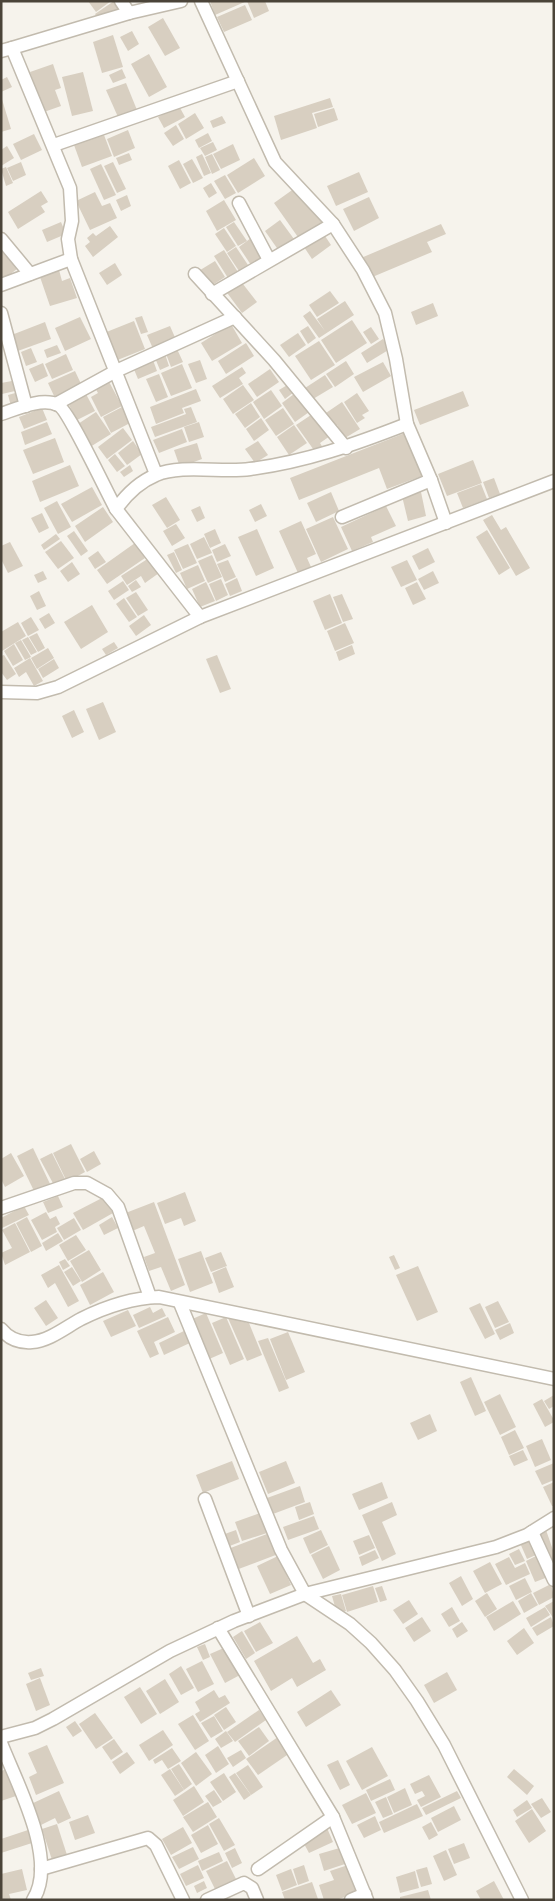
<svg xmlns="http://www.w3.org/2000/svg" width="555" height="1901" viewBox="0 0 555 1901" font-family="Quicksand,sans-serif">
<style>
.building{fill:#d8cfc1}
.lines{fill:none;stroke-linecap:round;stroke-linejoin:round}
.minor-casing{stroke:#c2bbae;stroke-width:15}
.minor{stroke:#fff;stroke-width:12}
</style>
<rect width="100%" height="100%" fill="#f6f3ec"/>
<g class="building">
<polygon points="88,1 111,1 96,12"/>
<polygon points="114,1 121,8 100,22 95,14"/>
<polygon points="210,1 247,1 215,15"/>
<polygon points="247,1 265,1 269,11 254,18"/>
<polygon points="245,5 252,20 224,32 217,17"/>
<polygon points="163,18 180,48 165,56 148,27"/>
<polygon points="132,31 139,44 128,51 120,37"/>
<polygon points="113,35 123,67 102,73 93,42"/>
<polygon points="149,54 167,87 149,97 131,64"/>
<polygon points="53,64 61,88 55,90 61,106 44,112 30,72"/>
<polygon points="122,69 126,78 113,83 109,75"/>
<polygon points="83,72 93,111 72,116 62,77"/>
<polygon points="7,77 12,87 1,92 1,80"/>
<polygon points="126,83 137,110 118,117 106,90"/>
<polygon points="1,96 11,129 1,132"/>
<polygon points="330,98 333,107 312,113 317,128 281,140 274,116"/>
<polygon points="179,106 185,117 164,128 158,117"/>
<polygon points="334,108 338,120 318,127 314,114"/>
<polygon points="195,113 204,128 186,139 178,124"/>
<polygon points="222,116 226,123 213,128 210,121"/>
<polygon points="176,125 184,139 173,146 164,133"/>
<polygon points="128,130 135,148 114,157 107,139"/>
<polygon points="208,133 212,141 199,148 195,140"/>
<polygon points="34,134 42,150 21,160 13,144"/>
<polygon points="104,135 112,156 82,167 74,145"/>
<polygon points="213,142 217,150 205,156 200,148"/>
<polygon points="233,144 240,160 221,169 213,154"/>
<polygon points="7,146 14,158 1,166 1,150"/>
<polygon points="129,153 132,160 119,165 116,158"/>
<polygon points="202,154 211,173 204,176 196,157"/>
<polygon points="212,154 220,170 212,174 205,157"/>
<polygon points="254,158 265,176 238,193 227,175"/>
<polygon points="192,159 203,178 193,183 183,164"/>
<polygon points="179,160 191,183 180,189 168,166"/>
<polygon points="21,162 26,175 13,181 7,168"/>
<polygon points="113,162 126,189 117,193 104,166"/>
<polygon points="101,164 116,195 104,200 90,169"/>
<polygon points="6,167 13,183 6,186 1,169"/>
<polygon points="359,172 368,192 336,206 327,186"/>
<polygon points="225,175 236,193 225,199 214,181"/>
<polygon points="211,183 217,193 209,198 203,188"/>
<polygon points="295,188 326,222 300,240 274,203"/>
<polygon points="41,191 48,202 41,206 45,212 18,229 8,212"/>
<polygon points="95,192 102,206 110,203 117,218 90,230 76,201"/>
<polygon points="127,195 131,206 121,211 116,200"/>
<polygon points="369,197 379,218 354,231 343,209"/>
<polygon points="224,200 236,220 217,231 206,211"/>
<polygon points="280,220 294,239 279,251 265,231"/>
<polygon points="61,222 66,234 47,242 42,230"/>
<polygon points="234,222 247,241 238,246 226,227"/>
<polygon points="441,224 446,234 427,242 432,252 370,278 361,258"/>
<polygon points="110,226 118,237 93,257 85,246 90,242 87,238 93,233 96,236"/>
<polygon points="224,228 236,246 227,252 215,234"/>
<polygon points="323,233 331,245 312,259 304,247"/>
<polygon points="251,238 263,257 251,265 239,247"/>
<polygon points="236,247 248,265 239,271 227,253"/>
<polygon points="1,250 17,269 4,279 1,275"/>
<polygon points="224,250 238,272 228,278 214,256"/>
<polygon points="215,261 225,277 208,288 197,272"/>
<polygon points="115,263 122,275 107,285 99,273"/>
<polygon points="59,270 62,281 70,278 77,298 50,306 40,277"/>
<polygon points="239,279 257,302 242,313 225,290"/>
<polygon points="330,291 339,303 317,317 309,305"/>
<polygon points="345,301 354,315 319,338 303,316 310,311 325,331 317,319"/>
<polygon points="433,303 438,316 416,325 411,312"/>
<polygon points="142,316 148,332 141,334 135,318"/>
<polygon points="80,317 91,339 65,351 55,328"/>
<polygon points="352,320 367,343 336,363 321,340"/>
<polygon points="134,321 145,349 115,361 104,333"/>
<polygon points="45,322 51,339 15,352 9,336"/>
<polygon points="231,324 242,343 212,361 201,343"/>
<polygon points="170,326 177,342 154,351 147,335"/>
<polygon points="308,326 316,338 308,344 300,331"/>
<polygon points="371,327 379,339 371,344 363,332"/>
<polygon points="298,333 306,345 289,357 280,345"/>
<polygon points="383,339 390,349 367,363 361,353"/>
<polygon points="319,341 335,365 311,380 295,356"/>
<polygon points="246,343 254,356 226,374 218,361"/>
<polygon points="57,345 61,353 47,358 44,350"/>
<polygon points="31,348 37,362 26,366 21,352"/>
<polygon points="177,349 183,362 171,367 166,354"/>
<polygon points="66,354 73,370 52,379 45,364"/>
<polygon points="165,354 169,366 160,370 155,358"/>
<polygon points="153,360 157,371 138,379 133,367"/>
<polygon points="200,360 207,379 196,383 188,364"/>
<polygon points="346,361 354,374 335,387 326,374"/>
<polygon points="383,362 391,376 363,392 354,377"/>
<polygon points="43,363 48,376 35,382 29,369"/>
<polygon points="182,364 192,388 171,396 161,373"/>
<polygon points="242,367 246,373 239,378 243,384 220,398 212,386"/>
<polygon points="270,369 279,382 257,397 248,384"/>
<polygon points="75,371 82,386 55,398 48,383"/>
<polygon points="159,374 168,397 156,402 146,379"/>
<polygon points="325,375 333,387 313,399 305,388"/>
<polygon points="107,378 122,406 101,417 91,397 98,393 94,386"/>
<polygon points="12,381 15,391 2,394 1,383"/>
<polygon points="289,384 294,392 285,399 279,390"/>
<polygon points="243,385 254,400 233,414 223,399"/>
<polygon points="196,389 201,401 182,408 184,413 156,424 150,407"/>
<polygon points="271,390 282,406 264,419 253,402"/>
<polygon points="298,391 312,410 295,422 282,403"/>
<polygon points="463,391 469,406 420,425 414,410"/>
<polygon points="19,392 23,407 12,410 8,395"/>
<polygon points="357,393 369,411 362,415 365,418 357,423 344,402"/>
<polygon points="86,394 95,411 77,420 68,403"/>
<polygon points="342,402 360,429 345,438 337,425 332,428 323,415"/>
<polygon points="251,403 260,417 245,428 235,414"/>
<polygon points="122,407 130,423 111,433 103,417"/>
<polygon points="191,407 197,422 155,437 151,427 186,414 184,409"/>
<polygon points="42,408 47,420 24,429 19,417"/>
<polygon points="283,408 294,424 276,436 265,420"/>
<polygon points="96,412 111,434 90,447 75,426"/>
<polygon points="314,413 330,436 320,443 323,448 316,453 296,425"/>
<polygon points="261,418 269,430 254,441 246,429"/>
<polygon points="47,422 52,434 25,445 21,432"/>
<polygon points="199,422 204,437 189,442 184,427"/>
<polygon points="294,425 307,443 289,455 277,437"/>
<polygon points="123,428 132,440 107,459 98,447"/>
<polygon points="182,429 187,442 159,453 153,440"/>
<polygon points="405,433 422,476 387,489 379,468 299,500 290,478"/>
<polygon points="55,438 64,462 33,474 23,450"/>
<polygon points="133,441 142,454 127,465 118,453"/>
<polygon points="258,441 268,455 255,463 245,449"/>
<polygon points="197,443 202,459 180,467 174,450"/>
<polygon points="115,454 125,466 117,472 108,460"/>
<polygon points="473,460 482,483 447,496 438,474"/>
<polygon points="70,465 79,486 40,502 32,481"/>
<polygon points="130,465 133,471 124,477 120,472"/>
<polygon points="494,478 500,494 489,498 483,482"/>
<polygon points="481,484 487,499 463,508 457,493"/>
<polygon points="92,487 102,505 72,522 61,504"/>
<polygon points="331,492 339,511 316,522 307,503"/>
<polygon points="421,492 426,516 408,521 402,496"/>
<polygon points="166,497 180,520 167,528 152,505"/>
<polygon points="57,501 71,527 58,534 44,508"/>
<polygon points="261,504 267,516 255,522 249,510"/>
<polygon points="200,506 205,518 197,522 191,510"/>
<polygon points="386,506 396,526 371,537 373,542 352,551 341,527"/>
<polygon points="103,507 113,522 85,542 75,526"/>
<polygon points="42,513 49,528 39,533 31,518"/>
<polygon points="492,515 501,530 506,527 530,568 516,576 483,520"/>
<polygon points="333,517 348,549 321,562 306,529"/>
<polygon points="301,521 316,554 307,558 311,567 298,573 279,531"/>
<polygon points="176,524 185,538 172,546 163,531"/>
<polygon points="215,529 221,543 210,548 204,534"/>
<polygon points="257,529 274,568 256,576 238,537"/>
<polygon points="487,530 510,568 499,575 476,537"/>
<polygon points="74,531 88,551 81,556 67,536"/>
<polygon points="56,534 60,539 44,550 41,545"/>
<polygon points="204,537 212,553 197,559 190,544"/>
<polygon points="61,541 74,558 58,569 45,552"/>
<polygon points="10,542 23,566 8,573 1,559 1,546"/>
<polygon points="135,543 145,558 107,584 97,570"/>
<polygon points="188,544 197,563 183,569 174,550"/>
<polygon points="225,544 231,556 217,562 212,550"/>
<polygon points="428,548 435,562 419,570 412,556"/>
<polygon points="98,551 106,562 95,569 88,558"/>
<polygon points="174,552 182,570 176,573 167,555"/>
<polygon points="212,555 222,577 208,583 198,561"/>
<polygon points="149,558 159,573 145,583 141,576 127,585 121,576"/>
<polygon points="228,560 236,577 225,582 217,564"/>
<polygon points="407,560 417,580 401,587 391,567"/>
<polygon points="72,562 80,574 68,582 60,571"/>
<polygon points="198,565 205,581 187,589 180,573"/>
<polygon points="43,571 47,579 38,583 34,575"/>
<polygon points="433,571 439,583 424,590 418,579"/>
<polygon points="237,578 242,591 230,596 225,584"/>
<polygon points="221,579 228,595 216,601 209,584"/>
<polygon points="136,580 141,587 132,592 128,586"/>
<polygon points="123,581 129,590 114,600 108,591"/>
<polygon points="206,582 215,601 200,607 192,589"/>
<polygon points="417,582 426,599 413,605 405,588"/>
<polygon points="39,591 46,606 37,610 30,596"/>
<polygon points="136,592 148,610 138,616 126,598"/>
<polygon points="330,594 342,623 325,630 313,601"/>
<polygon points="342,594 353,619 343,622 333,597"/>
<polygon points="124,598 137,617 129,622 116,604"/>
<polygon points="92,605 108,632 81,649 64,622"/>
<polygon points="49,613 55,623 45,629 39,619"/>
<polygon points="144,615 151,625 136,636 129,626"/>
<polygon points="31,617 39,630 28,636 21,623"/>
<polygon points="18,622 26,636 2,651 1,632"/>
<polygon points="345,623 354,643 335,651 327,631"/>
<polygon points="37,633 45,648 38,652 29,637"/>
<polygon points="28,637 37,652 31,655 22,640"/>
<polygon points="21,640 31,657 25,660 15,643"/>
<polygon points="114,642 118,648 106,655 102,649"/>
<polygon points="14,644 23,660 13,666 4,651"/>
<polygon points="352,645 355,654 339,661 336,652"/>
<polygon points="48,648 54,658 37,669 31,658"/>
<polygon points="4,655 16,674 7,680 1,672 1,656"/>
<polygon points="217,655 231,689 220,693 206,659"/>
<polygon points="30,658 43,681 34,686 26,672 19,677 14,668"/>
<polygon points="54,659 59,668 43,678 38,669"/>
<polygon points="103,702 116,732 99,740 86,709"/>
<polygon points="74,710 84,732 72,738 62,716"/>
<polygon points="71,1144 85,1172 67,1182 53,1153"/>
<polygon points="33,1148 51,1186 35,1193 17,1156"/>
<polygon points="94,1151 101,1164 87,1172 80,1159"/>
<polygon points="11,1153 24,1176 5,1187 1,1179 1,1159"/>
<polygon points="52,1153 66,1181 55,1187 40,1159"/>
<polygon points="185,1192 196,1221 184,1226 181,1218 165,1224 157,1203"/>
<polygon points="58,1196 63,1207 48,1213 43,1202"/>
<polygon points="104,1197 113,1213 83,1230 73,1213"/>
<polygon points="154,1202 185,1285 171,1291 161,1267 149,1271 144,1257 155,1253 144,1226 130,1232 123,1214"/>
<polygon points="24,1206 29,1215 2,1228 1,1218"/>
<polygon points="46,1212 50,1219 56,1216 60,1224 55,1227 57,1232 42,1240 31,1220"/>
<polygon points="27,1217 42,1246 31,1252 16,1223"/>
<polygon points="112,1217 118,1228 104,1235 99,1225"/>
<polygon points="74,1218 81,1230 64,1240 57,1228"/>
<polygon points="15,1223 30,1252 5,1265 1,1253 12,1248 2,1230"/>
<polygon points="58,1233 63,1241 46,1251 42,1243"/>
<polygon points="76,1235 86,1250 68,1261 59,1245"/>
<polygon points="89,1250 101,1270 82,1282 70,1261"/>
<polygon points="201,1251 213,1283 190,1292 178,1259"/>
<polygon points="221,1252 227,1266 211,1272 205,1258"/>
<polygon points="394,1255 400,1268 395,1270 389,1257"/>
<polygon points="65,1259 70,1266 63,1270 59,1262"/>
<polygon points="59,1265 79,1301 68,1307 55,1283 48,1288 41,1275"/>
<polygon points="418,1266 438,1312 417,1321 396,1275"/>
<polygon points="72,1267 81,1281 73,1286 64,1272"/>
<polygon points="226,1267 234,1287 219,1293 212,1273"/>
<polygon points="103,1272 114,1292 90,1305 80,1285"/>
<polygon points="46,1300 58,1318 46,1326 34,1308"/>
<polygon points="498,1301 509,1322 495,1328 485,1307"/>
<polygon points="480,1303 495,1334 485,1339 469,1308"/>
<polygon points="150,1307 153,1313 162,1308 166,1316 139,1328 133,1315"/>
<polygon points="128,1310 136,1326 111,1337 103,1321"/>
<polygon points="206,1313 223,1353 207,1360 190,1320"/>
<polygon points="168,1317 175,1332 154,1342 159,1354 150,1358 137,1331"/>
<polygon points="226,1317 244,1359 230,1365 212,1323"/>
<polygon points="228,1318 249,1323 262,1355 247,1361"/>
<polygon points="510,1323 514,1333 500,1340 495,1330"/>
<polygon points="186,1330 192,1342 164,1355 159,1343"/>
<polygon points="288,1332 305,1372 286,1380 270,1339"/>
<polygon points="268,1338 289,1388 279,1392 258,1341"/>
<polygon points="471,1377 486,1411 475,1416 460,1382"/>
<polygon points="500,1394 516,1427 500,1435 484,1402"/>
<polygon points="554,1395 554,1406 549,1409 544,1401"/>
<polygon points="542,1399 554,1420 554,1422 545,1427 533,1404"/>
<polygon points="430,1414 437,1431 418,1440 410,1423"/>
<polygon points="515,1430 524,1448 509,1455 501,1437"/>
<polygon points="542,1439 551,1460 535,1467 526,1446"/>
<polygon points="523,1450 528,1460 514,1466 509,1456"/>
<polygon points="232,1461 239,1479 203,1493 196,1475"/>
<polygon points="286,1461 295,1483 268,1494 259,1472"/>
<polygon points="554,1463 554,1480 542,1485 535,1471"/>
<polygon points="382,1482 388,1498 359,1510 352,1494"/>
<polygon points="554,1482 554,1506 552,1506 543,1487"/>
<polygon points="300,1486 305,1502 273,1514 267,1498"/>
<polygon points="310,1502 314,1514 299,1520 295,1507"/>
<polygon points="392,1502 397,1515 382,1522 396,1554 382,1561 362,1515"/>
<polygon points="260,1513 267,1533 242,1541 235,1522"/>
<polygon points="314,1516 319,1529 288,1540 283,1527"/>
<polygon points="236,1530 240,1542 227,1547 222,1535"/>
<polygon points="321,1530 328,1545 310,1554 303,1538"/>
<polygon points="546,1530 554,1553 554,1567 538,1533"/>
<polygon points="272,1532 281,1553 236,1570 228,1549"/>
<polygon points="369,1535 375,1548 359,1555 353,1541"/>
<polygon points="531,1538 538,1554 527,1559 520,1543"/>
<polygon points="329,1546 340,1570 323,1579 311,1555"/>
<polygon points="519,1549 525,1561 515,1565 509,1554"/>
<polygon points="375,1550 379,1558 362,1566 359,1557"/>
<polygon points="538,1555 548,1577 535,1582 526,1561"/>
<polygon points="278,1556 291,1585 270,1594 257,1566"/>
<polygon points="509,1557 515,1568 525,1563 530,1574 506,1585 495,1564"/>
<polygon points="490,1562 502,1584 485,1593 473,1571"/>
<polygon points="461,1576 473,1599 462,1606 449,1583"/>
<polygon points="525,1578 532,1592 516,1600 509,1586"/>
<polygon points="551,1584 554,1597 539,1605 533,1593"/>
<polygon points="373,1586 378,1602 347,1612 342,1595"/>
<polygon points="382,1586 387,1600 380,1602 375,1588"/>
<polygon points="487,1593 497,1609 485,1617 475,1601"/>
<polygon points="531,1593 538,1605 524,1613 518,1601"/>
<polygon points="341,1594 346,1611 337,1614 332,1596"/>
<polygon points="409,1600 418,1614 403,1624 393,1610"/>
<polygon points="513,1601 521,1614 494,1631 486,1617"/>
<polygon points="554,1601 554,1619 545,1606"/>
<polygon points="452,1607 460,1621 449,1627 441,1614"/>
<polygon points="545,1607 550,1615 531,1627 526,1618"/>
<polygon points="422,1617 431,1631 414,1642 405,1628"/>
<polygon points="551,1617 554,1626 537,1636 532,1628"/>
<polygon points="260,1622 273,1643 256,1652 244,1631"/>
<polygon points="462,1622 468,1631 457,1638 452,1629"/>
<polygon points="524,1628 534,1643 517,1655 507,1641"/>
<polygon points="242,1631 255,1653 246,1659 233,1637"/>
<polygon points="297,1636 313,1663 320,1659 326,1670 297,1687 292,1678 271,1691 254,1661"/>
<polygon points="205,1644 210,1657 203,1660 197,1647"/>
<polygon points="226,1647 240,1675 225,1683 210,1654"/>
<polygon points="202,1661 214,1684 198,1692 186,1669"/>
<polygon points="181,1666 194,1688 181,1695 169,1674"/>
<polygon points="41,1668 44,1676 31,1680 28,1673"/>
<polygon points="447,1672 457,1690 434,1703 424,1685"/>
<polygon points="40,1678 50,1705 36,1711 26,1684"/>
<polygon points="165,1679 179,1702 160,1714 146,1691"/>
<polygon points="140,1687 157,1714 141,1724 124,1697"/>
<polygon points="214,1690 219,1698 225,1695 230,1703 200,1722 195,1714 200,1711 195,1702"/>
<polygon points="331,1690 341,1705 306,1727 297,1712"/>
<polygon points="226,1707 236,1722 224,1730 214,1715"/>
<polygon points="259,1710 266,1720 235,1742 227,1732"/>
<polygon points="95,1713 113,1738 96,1749 79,1724"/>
<polygon points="193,1715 209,1741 195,1750 178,1724"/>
<polygon points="214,1716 223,1731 211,1738 201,1723"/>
<polygon points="75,1721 82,1731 73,1737 66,1727"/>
<polygon points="259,1727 269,1741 249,1756 238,1741"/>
<polygon points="163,1730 173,1745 149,1761 139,1745"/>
<polygon points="226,1731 233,1741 221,1748 215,1739"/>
<polygon points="278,1737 290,1753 258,1775 246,1759"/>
<polygon points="114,1739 123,1752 111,1760 102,1747"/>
<polygon points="47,1745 64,1783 36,1795 29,1777 37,1773 28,1753"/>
<polygon points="218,1746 229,1764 216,1773 205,1755"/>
<polygon points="372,1747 388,1776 362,1790 346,1761"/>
<polygon points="172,1748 181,1761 168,1769 162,1760 155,1764 153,1760"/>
<polygon points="241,1750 246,1758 233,1767 227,1758"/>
<polygon points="127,1752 135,1763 120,1774 112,1762"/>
<polygon points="196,1752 212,1774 196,1786 181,1763"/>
<polygon points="338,1760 350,1785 340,1790 327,1765"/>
<polygon points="179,1764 192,1784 184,1790 171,1769"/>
<polygon points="248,1765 263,1787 251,1795 236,1773"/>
<polygon points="7,1769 16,1796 1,1801 1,1771"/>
<polygon points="170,1769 184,1790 175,1796 161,1775"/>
<polygon points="514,1769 534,1786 527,1795 507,1777"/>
<polygon points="224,1773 236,1792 223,1801 210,1782"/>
<polygon points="235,1773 251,1795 244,1800 229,1777"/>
<polygon points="429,1775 441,1797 421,1807 417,1800 425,1796 422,1791 415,1794 410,1784"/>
<polygon points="390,1779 395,1790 371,1801 366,1790"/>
<polygon points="194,1786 204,1802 183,1816 173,1800"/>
<polygon points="405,1788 412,1805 394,1813 387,1797"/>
<polygon points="214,1790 222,1802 213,1807 205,1796"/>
<polygon points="59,1791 71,1818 58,1824 55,1818 41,1825 31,1804"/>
<polygon points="457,1791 461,1798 426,1815 422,1808"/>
<polygon points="366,1793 376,1813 352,1824 342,1805"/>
<polygon points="386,1797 393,1814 383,1818 375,1802"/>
<polygon points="542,1798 551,1812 541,1818 531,1804"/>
<polygon points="527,1800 532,1808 517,1817 513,1810"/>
<polygon points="208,1802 217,1817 193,1832 183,1817"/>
<polygon points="417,1804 423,1816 384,1833 379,1822"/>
<polygon points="454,1806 461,1820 438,1832 431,1818"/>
<polygon points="532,1809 546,1831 529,1843 515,1821"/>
<polygon points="88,1815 95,1833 75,1840 69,1822"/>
<polygon points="375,1816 381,1830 364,1838 357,1825"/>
<polygon points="219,1818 235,1845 224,1851 209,1824"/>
<polygon points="431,1822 438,1835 429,1840 422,1827"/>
<polygon points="57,1824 67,1855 52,1860 42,1829"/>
<polygon points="208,1825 218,1844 201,1853 191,1835"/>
<polygon points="183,1827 192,1843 171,1855 162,1839"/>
<polygon points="327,1828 333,1842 309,1853 302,1840"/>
<polygon points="28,1830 32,1843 1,1853 1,1839"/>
<polygon points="464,1843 470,1858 454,1864 448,1849"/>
<polygon points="193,1847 199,1859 179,1869 172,1857"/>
<polygon points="343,1847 348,1863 324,1871 319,1854"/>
<polygon points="235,1848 242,1863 232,1868 225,1853"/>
<polygon points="446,1850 457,1875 444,1881 433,1856"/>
<polygon points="219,1852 223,1861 202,1871 198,1861"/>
<polygon points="227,1861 236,1879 215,1889 206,1871"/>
<polygon points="198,1865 204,1878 186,1886 180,1874"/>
<polygon points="304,1865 309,1881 298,1885 293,1869"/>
<polygon points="348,1865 357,1893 336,1900 324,1900 319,1885 334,1880 330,1871"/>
<polygon points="427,1867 432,1884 421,1887 416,1870"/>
<polygon points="22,1869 27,1890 9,1894 11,1900 1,1900 1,1874"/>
<polygon points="291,1869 297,1885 282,1891 276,1875"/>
<polygon points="415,1871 419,1888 400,1893 396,1877"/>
<polygon points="204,1881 207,1888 197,1893 194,1886"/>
<polygon points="494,1881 504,1900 481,1900 476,1891"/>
<polygon points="312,1882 318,1899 285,1900 282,1892"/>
<polygon points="428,1890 431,1900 400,1900 400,1897"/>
</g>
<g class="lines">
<g class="minor-casing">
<g id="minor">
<polyline points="121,1 129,13"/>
<polyline points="201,1 275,162 333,224 363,270 385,313 396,359 407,424 431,480 446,523"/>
<polyline points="12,48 129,13 181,1"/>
<polyline points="1,51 12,48 70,188 72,221 68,239 71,259 156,474"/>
<polyline points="54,145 238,81"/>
<polyline points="239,203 269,260"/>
<polyline points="1,239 30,274"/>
<polyline points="195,274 274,360 346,448"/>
<polyline points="1,285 71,259"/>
<polyline points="212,294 333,224"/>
<polyline points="1,313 26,406"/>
<polyline points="56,404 116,371 235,317"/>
<path d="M1,414C16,409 42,397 58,405C68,409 107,493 116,509"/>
<polyline points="342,517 431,480"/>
<path d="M200,617L116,509C126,495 139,482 156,475C181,464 223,473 250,469C305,462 356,444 407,424"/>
<polyline points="1,692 37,693 58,687 200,617 554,481"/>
<polyline points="1,1208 74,1183 87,1183 107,1194 118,1207 150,1297"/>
<polyline points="180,1303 281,1550 305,1594 350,1624 371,1643 395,1670 417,1701 444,1745 522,1900"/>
<path d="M1,1329C9,1339 20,1343 32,1342C49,1341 66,1327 81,1319C105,1307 132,1298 159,1297L554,1379"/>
<polyline points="205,1499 249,1616"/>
<polyline points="532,1532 554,1580"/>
<polyline points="218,1628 333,1817 367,1900"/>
<polyline points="1,1737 35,1728 53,1719 170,1651 234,1621 305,1594 496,1547 527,1535 554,1518"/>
<path d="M1,1743C16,1782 59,1860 33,1900"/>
<polyline points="41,1869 148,1838 156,1845 183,1900"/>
<polyline points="258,1869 333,1817"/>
<polyline points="207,1900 244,1883 252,1888 257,1900"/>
<polyline points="351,1900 365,1894"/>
</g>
</g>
<use href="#minor" class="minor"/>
</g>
<rect width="555" height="1901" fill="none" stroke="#4b4439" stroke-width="5"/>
</svg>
